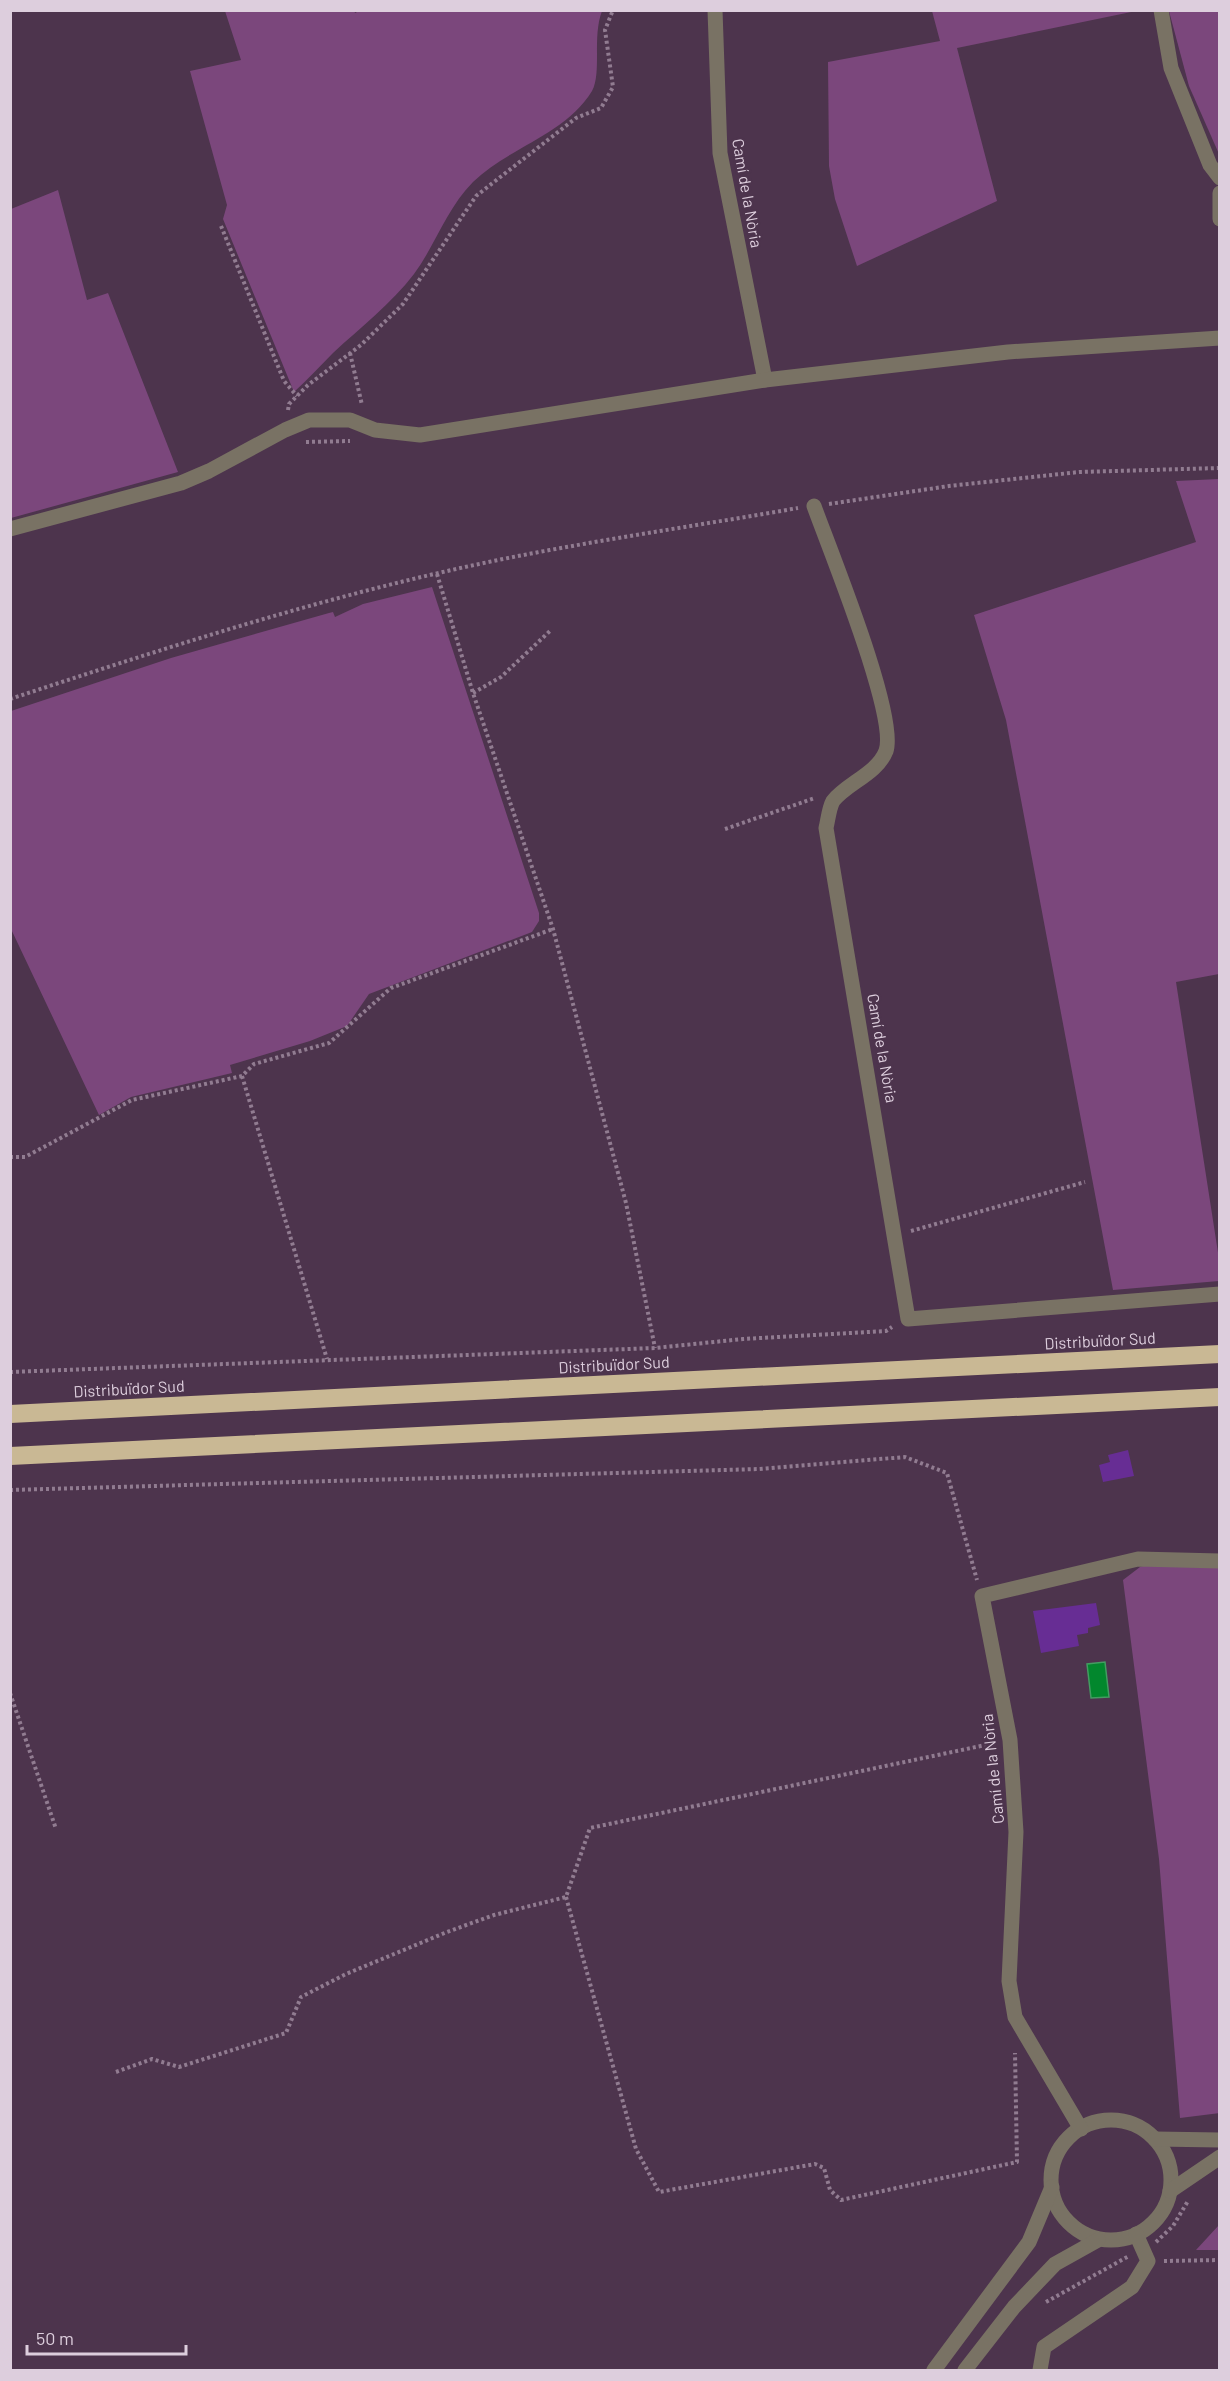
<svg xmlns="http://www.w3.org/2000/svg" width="1230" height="2381" viewBox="0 0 1230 2381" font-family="Barlow,sans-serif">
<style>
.green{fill:#7b477c}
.water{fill:#02872d;stroke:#449c62;stroke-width:1.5}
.building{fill:#672d94}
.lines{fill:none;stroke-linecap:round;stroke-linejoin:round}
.path{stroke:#917c91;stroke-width:4;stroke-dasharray:3 3;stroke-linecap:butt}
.minor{stroke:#797264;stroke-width:15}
.highway{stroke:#c9b894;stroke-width:18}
.labels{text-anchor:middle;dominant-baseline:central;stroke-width:4.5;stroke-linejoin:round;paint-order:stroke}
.street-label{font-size:16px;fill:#ddcedd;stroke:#4d344d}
</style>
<rect width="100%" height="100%" fill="#4d344d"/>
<g class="green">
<path d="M354,10L355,13L361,10L602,11C592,37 602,72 592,91C565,135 509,147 473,182C447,208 436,244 414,274C391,304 361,327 333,353C320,366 307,380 294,392L223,219L227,205L190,71L241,60L225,11Z"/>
<polygon points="932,11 1136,11 957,48 997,201 857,266 835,199 829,166 828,62 940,41"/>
<polygon points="1169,11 1219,11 1219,154 1189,86"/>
<polygon points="58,190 87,300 108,293 178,472 11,518 11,209"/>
<polygon points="1219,479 1219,974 1176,982 1219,1259 1219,1281 1113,1290 1006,720 974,615 1196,542 1176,481"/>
<polygon points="432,587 539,913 539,921 532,932 369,994 347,1026 310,1041 230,1065 232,1073 131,1097 99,1115 11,929 11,711 171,658 329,613 333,612 335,617 363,604"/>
<polygon points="1150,1564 1219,1568 1220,2113 1180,2118 1159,1859 1123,1580 1140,1567"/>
<polygon points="1219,2224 1219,2250 1196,2250 1219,2225"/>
</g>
<polygon class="water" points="1105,1662 1109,1697 1091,1698 1087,1664"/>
<g class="building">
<polygon points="1128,1450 1134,1476 1103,1482 1099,1465 1110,1462 1108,1455"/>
<polygon points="1096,1603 1100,1625 1088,1628 1088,1633 1077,1635 1079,1646 1041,1653 1033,1611"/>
</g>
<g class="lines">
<g class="path">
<polyline points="221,226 284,381 297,396"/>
<polyline points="350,353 362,405"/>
<polyline points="288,410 289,404 308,385 361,345 403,304 476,196 576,118 601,108 613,87 605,30 613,10"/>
<polyline points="306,442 350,441"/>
<polyline points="829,504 949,486 1079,472 1220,468"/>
<polyline points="437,574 473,693 553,929 626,1203 655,1348"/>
<polyline points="473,693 501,677 551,630"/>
<path d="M10,699C174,645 338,592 508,558C604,539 701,525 798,508"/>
<polyline points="725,829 815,798"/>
<polyline points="242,1076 327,1359"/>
<polyline points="10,1157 25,1157 132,1100 242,1076 254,1064 329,1043 391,988 553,929"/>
<polyline points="911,1231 1085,1182"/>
<polyline points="10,1372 655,1348 743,1339 886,1331 892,1327"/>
<polyline points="10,1490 759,1469 905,1457 947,1473 977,1580"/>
<polyline points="10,1693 56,1829"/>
<polyline points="566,1897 636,2149 659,2192 815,2164 824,2168 830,2190 841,2200 1017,2162 1015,2053"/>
<polyline points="116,2072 152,2059 179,2067 286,2033 301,1997 346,1974 447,1932 494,1915 566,1897 590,1828 995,1743"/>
<polyline points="1156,2242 1173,2226 1188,2201"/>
<polyline points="1164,2261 1220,2260"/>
<polyline points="1046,2302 1129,2256"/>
</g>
<g class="minor">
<polyline points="715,10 720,153 765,380"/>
<polyline points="1161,10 1171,68 1210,165 1220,178"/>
<polyline points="1220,193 1220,219"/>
<path d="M814,506C829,548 898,716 886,751C877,774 847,783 833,801C829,808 828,820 826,828L908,1319L1220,1294"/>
<polyline points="10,529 181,483 209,471 285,430 309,420 350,420 375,430 420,435 765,380 1008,352 1220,338"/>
<circle cx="1111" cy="2180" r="60"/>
<polyline points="1081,2129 1015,2017 1009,1981 1016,1832 1010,1740 982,1596 1138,1559 1220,1561"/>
<polyline points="1155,2139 1220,2140"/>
<polyline points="1170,2191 1220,2157"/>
<polyline points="934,2370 1029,2242 1052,2187"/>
<polyline points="965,2370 1014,2307 1055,2264 1098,2240"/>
<polyline points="1040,2370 1044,2347 1132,2287 1148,2261 1136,2234"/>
</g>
<g class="highway">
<polyline points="10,1414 1220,1354"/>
<polyline points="10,1456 1220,1397"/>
</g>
</g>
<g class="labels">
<g class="street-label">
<text transform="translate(748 193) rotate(80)">Camí de la Nòria</text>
<text transform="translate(883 1048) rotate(80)">Camí de la Nòria</text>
<text transform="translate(1100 1340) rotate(-3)">Distribuïdor Sud</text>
<text transform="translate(614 1364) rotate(-3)">Distribuïdor Sud</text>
<text transform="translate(129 1388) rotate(-3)">Distribuïdor Sud</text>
<text transform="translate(992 1769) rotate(-96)">Camí de la Nòria</text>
</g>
</g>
<rect width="1230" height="2381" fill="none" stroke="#ddcedd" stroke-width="24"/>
<path d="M27 2345v9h159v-9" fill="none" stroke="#ddcedd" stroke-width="3"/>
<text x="36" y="2345" font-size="18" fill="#ddcedd" stroke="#4d344d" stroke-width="4.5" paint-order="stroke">50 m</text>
</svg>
